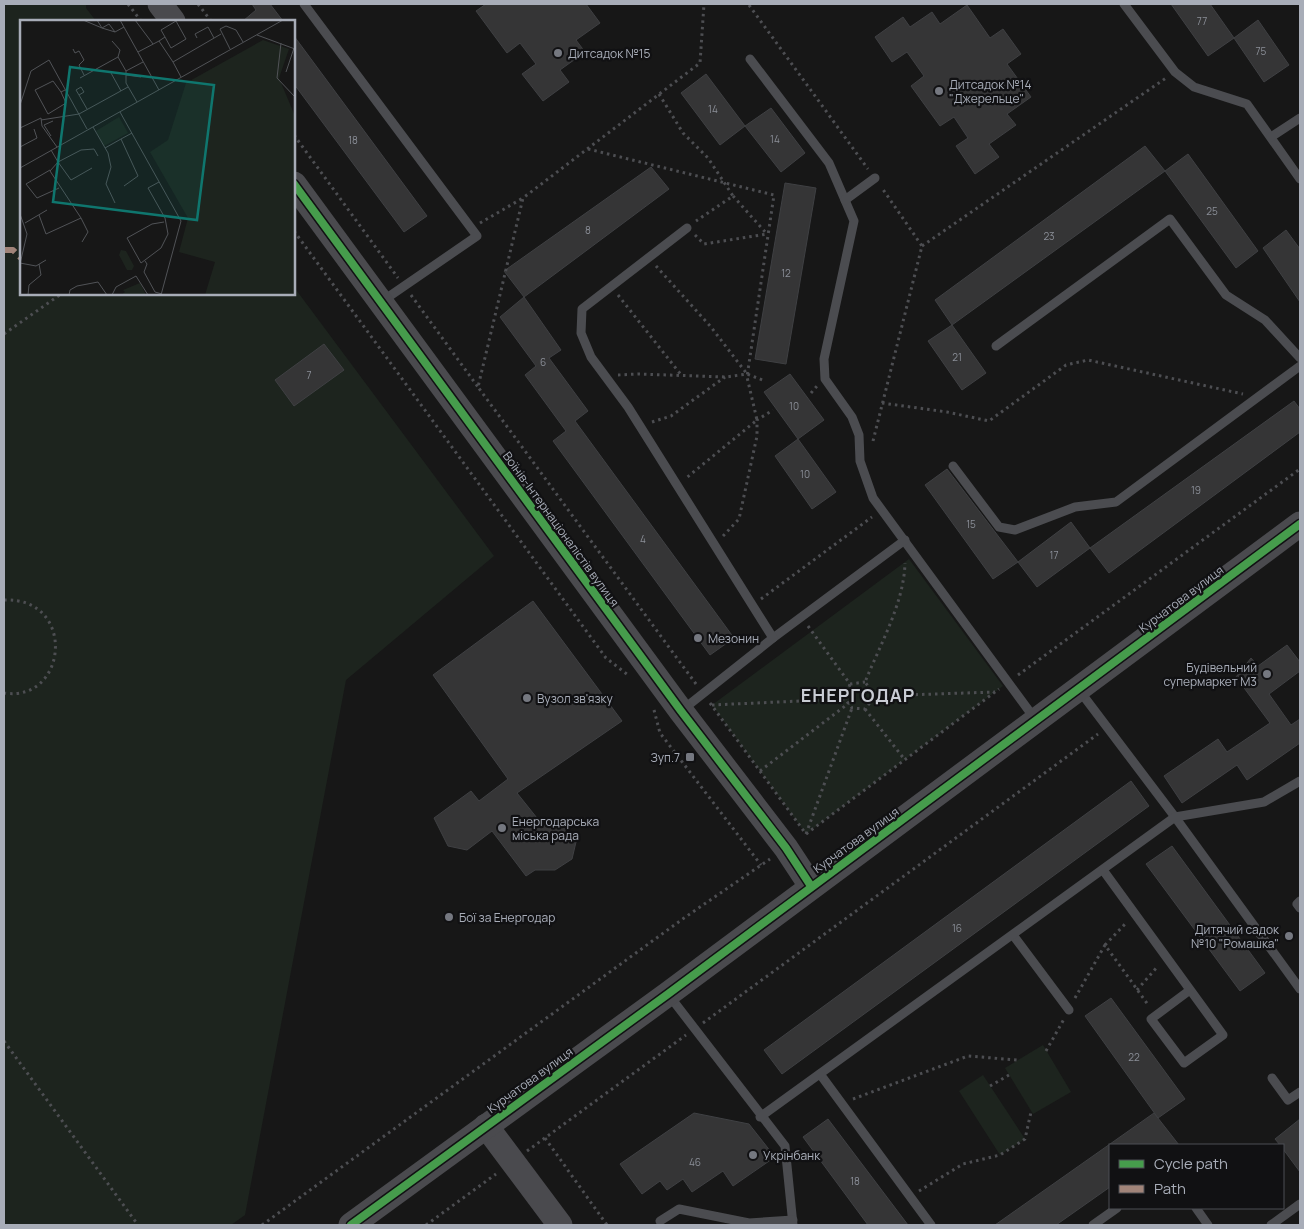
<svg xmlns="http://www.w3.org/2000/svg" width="1304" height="1229" viewBox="0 0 1304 1229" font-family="Manrope,sans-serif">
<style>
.green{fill:#1d241e}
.building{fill:#353536;stroke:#3f4043}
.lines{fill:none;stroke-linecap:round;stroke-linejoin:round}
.path{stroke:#4d4e52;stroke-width:3;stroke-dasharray:2.5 4;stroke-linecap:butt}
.lane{stroke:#4b4c50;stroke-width:9}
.secondary{stroke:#4a4a4e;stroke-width:25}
.quiet{stroke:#a18479;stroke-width:6;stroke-dasharray:12 6;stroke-linecap:butt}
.cycleway-casing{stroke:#111113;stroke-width:11}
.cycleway{stroke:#469c4c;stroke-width:8}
.poi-dot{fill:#757880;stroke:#111113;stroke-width:2}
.labels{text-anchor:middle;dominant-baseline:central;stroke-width:4.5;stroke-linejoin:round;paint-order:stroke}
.number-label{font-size:10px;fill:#8b8f98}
.poi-label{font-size:12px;fill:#a8adb8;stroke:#111113;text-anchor:start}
.street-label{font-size:12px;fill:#a8adb8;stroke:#111113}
.district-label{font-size:18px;font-weight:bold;letter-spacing:1px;fill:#c9ccd4;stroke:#111113}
.inset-road{fill:none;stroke:#515357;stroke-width:1}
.view{fill:#0f766e;fill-opacity:0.15;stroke:#0f766e;stroke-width:2.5}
.inset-edge{fill:none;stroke:#a8adb8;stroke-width:2.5}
</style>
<rect width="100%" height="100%" fill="#171717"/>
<g class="green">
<polygon points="4,4 86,4 86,8 96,21 21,21 21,294 294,294 294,287 494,556 346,680 245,1215 231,1225 4,1225"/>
<polygon points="909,559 1003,686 806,834 712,705"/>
<polygon points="1043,1045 1071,1092 1033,1114 1005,1068"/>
<polygon points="983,1075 1025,1139 1000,1155 959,1091"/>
</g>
<g class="building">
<polygon points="252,4 270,4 283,21 243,21 256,10"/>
<polygon points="486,4 586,4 600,23 576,40 585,52 560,70 569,82 543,101 522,74 536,64 520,43 507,53 476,11"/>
<polygon points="1171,4 1210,4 1234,38 1208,56"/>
<polygon points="967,5 990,38 1003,29 1021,54 1007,64 1031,97 1007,114 1016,125 989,144 999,157 975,174 956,146 968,138 954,117 940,126 911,86 924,76 907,52 892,62 875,37 903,17 910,27 932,12 940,24"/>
<polygon points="1258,20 1289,65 1264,82 1234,38"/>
<polygon points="294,36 427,216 404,232 294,84"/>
<polygon points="706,74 745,126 720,145 681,93"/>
<polygon points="771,108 805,153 781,172 745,126"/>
<polygon points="1145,146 1165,171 952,325 935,300"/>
<polygon points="1188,154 1258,251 1236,268 1165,171"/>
<polygon points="651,167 669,189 524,297 504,271"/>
<polygon points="785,183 816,188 786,364 755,359"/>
<polygon points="1286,230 1300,249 1300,302 1263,248"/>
<polygon points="524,297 561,350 549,358 588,411 575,421 734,638 710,655 553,441 566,431 525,375 536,366 500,317"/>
<polygon points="952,325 986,373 962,390 928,341"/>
<polygon points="324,344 344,370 294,406 275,380"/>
<polygon points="790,374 824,420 798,439 764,392"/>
<polygon points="1294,401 1300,409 1300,432 1109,573 1090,548"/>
<polygon points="798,439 836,492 812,509 775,456"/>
<polygon points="947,469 1018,562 993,579 925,485"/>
<polygon points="1071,522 1090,548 1037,587 1018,562"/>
<polygon points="533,601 622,721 517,793 537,818 564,825 576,842 572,859 555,870 535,870 526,876 492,831 467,850 448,846 434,818 471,791 479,801 508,779 433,675"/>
<polygon points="1287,645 1300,662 1300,671 1269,694 1291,725 1300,719 1300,743 1247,780 1237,765 1182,803 1164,776 1218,739 1227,752 1270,723 1236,677 1251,658 1258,666"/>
<polygon points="1131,781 1149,806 782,1074 764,1050"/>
<polygon points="1172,846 1265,973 1240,991 1146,864"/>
<polygon points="1111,998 1185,1099 1158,1118 1085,1016"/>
<polygon points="694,1113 749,1124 775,1157 733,1186 723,1171 692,1192 683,1179 667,1190 660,1181 642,1194 620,1164"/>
<polygon points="1154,1113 1179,1145 1110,1145 1110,1187 1056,1225 995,1225"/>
<polygon points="828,1119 908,1225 868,1225 803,1137"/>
<polygon points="1300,1119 1300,1172 1283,1149 1283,1145 1280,1145 1275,1139"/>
</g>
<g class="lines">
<g class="path">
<polyline points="128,4 141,21"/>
<polyline points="198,4 211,21"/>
<polyline points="1229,4 1229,5"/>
<polyline points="749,5 868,169"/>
<polyline points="659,94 683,133 708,158 733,196 696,221"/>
<polyline points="294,135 398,278"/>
<polyline points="588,149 774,195 747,377 757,420 685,479"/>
<polyline points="733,196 767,234"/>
<polyline points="480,223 523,198"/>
<polyline points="294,231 606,658 628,675"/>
<polyline points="695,235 704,244 767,234"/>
<polyline points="922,246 1166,78"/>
<polyline points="656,266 711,327 747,374"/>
<polyline points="411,295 478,387"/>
<polyline points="618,295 682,376"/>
<polyline points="4,334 61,294"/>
<polyline points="618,375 638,374 726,377 747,374 765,381"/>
<polyline points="811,393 817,386"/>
<polyline points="882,403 947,412 989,421 1066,365 1088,360 1243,394"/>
<polyline points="652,422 671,416 725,377"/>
<polyline points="873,441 922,246 882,188"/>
<polyline points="723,536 739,519 757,436 757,420 773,410"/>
<polyline points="761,599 872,517"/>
<path d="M4,600C77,597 68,703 4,693"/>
<polyline points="808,626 850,684 865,682"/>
<polyline points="1018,675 1300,469"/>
<polyline points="696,684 478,387 523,198 700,63 704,4"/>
<path d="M875,696L865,682C880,645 904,603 905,563"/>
<polyline points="845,699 850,684"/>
<polyline points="710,703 806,834 999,689"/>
<polyline points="712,705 845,699 852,708 865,709 875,696 995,692"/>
<polyline points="865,709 905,760"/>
<polyline points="654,710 660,733 761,865"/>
<polyline points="760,771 849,703"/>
<polyline points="806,834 852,708"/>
<polyline points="1105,945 1127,922"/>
<polyline points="1137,990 1158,966"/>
<polyline points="1075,998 1105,945 1149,1006"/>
<polyline points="703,1023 1098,734"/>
<polyline points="4,1041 138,1225"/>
<polyline points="1046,1051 1064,1019"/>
<polyline points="990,1086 1009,1075"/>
<polyline points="853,1099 968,1056 1017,1060"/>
<polyline points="545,1138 607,1225"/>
<polyline points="527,1151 686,1035"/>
<polyline points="919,1191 963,1164 1000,1155 1025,1139 1031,1112"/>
<polyline points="262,1225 684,918 770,859"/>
<polyline points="426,1225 496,1174"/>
</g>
<g class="lane">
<polyline points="304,4 477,236 381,302"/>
<polyline points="1124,4 1175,72 1194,87 1247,104 1300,179"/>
<polyline points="750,59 829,163 854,221 824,359 825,379 852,417 859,435 860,461 873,498 1035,719"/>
<polyline points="1271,137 1300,118"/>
<polyline points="845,200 875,178"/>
<polyline points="996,346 1170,219 1226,295 1265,320 1300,358"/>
<polyline points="953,466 999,527 1015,530 1075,507 1116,502 1300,366"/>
<polyline points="773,638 905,540"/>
<polyline points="1079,690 1175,817 1300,989"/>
<polyline points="681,711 773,638 628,407 591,357 581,333 582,309 687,228"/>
<polyline points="1103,870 1223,1035 1184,1063 1151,1019 1190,990"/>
<polyline points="1300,901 1297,904 1300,908"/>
<polyline points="1013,935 1069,1010"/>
<polyline points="668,994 785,1146 793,1225"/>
<polyline points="820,1074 931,1225"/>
<polyline points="1272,1078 1288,1100 1300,1092"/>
<polyline points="760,1117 1175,817 1264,802 1300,781"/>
<polyline points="1196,1208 1208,1225"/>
<polyline points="660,1221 679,1209 749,1223 793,1220"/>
<polyline points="1093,1225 1117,1208"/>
<polyline points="1271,1225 1300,1204"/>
</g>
<g class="secondary">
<polyline points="160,4 173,21"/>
<polyline points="294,184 681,711 786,848 811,886"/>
<polyline points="486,1126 560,1225"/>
<polyline points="351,1225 668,994 1300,524"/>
</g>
<polyline class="quiet" points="4,250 13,250 21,258"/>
<g class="cycleway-casing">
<g id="cycleway">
<polyline points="294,184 681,711 786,848 811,886"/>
<polyline points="351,1225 668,994 1300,524"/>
</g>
</g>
<use href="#cycleway" class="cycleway"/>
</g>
<g class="poi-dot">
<circle cx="558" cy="53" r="5"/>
<circle cx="939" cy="91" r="5"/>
<circle cx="698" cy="638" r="5"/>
<circle cx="1267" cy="674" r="5"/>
<circle cx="527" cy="698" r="5"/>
<rect x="685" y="752" width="10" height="10" rx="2.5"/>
<circle cx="502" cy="828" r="5"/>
<circle cx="449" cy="917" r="5"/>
<circle cx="1289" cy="936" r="5"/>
<circle cx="753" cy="1155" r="5"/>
</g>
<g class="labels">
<g class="number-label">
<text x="1202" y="21">77</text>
<text x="1261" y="51">75</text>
<text x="713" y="109">14</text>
<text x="775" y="139">14</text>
<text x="353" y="140">18</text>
<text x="1212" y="211">25</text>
<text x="588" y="230">8</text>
<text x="1049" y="236">23</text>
<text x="786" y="273">12</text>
<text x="957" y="357">21</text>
<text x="543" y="362">6</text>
<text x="309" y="375">7</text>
<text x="794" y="406">10</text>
<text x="805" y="474">10</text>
<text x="1196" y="490">19</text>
<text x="971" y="524">15</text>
<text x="643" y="539">4</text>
<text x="1054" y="555">17</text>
<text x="957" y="928">16</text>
<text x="1134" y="1057">22</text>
<text x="695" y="1162">46</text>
<text x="855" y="1181">18</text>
</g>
<g class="poi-label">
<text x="568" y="53">Дитсадок №15</text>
<text x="949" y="84">Дитсадок №14<tspan x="949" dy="14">"Джерельце"</tspan></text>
<text x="708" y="638">Мезонин</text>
<text x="1257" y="667" text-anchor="end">Будівельний<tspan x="1257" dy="14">супермаркет М3</tspan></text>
<text x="537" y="698">Вузол зв'язку</text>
<text x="680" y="757" text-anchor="end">Зуп.7</text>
<text x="512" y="821">Енергодарська<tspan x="512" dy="14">міська рада</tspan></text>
<text x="459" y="917">Бої за Енергодар</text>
<text x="1279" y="929" text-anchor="end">Дитячий садок<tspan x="1279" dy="14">№10 "Ромашка"</tspan></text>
<text x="763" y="1155">Укрінбанк</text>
</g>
<g class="street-label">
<text transform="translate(561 529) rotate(54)">Воїнів-Інтернаціоналістів вулиця</text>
<text transform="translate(1181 599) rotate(-37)">Курчатова вулиця</text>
<text transform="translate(856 840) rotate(-36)">Курчатова вулиця</text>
<text transform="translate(530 1080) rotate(-36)">Курчатова вулиця</text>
</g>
<g class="district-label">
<text x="858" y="695">ЕНЕРГОДАР</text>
</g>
</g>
<g transform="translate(20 20)">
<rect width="275" height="275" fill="#171717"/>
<path d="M243,20L269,29L259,58L275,96V275H185L195,242L159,232L168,198L130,132L148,120L166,63ZM99,97L108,113L84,126L76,111ZM101,230L106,231L114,246L112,250H107L99,235ZM120,263L126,275H101L105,272L103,270Z" fill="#1d241e"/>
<path class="inset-road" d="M63,0L82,8L89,4L95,12M77,0L82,8L95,12L104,7M100,0L139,70M115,0L133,24M237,15L275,29M177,18L175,14L188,7L194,18M92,21L100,30L98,37L106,51V63L117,82M139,21L145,17L151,28L166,19L156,1L141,10L145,17M261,23L257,58L275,77M53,29L55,33L59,31L64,40L59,45L64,55M210,29L200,9L206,6L216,10L223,22M118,32L139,21L153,42M106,51L123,42M266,52L274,28M91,53L101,71M106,55L121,57M161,57L153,42L201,14M60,58L98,37M41,72L46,83L28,94L15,70L33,61L41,72L45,70M59,75L64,72L61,67L56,70L59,75L67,89M0,85L11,51L29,40L67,109M100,92L161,201L141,275M21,100L59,94L108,67M73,107L88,133L91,147L86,164L95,183M0,108L21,98L22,106L37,127M31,116L24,105L33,101M0,127L17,118L14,109M85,128L101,119M31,130L38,142L30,151L61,198M0,148L263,0M72,148L51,160L38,142L61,130L74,129L78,136M30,150L6,164L17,178L39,168M139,162L128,168L145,198L148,214L141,228L121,243L107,218L132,204L144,202M104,166L118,156L101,119L112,113M0,194L7,214L0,244M19,195L26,214L61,198L68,212L62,222M5,203L27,190M125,241L127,244L124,252L135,272L142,274M0,243L16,246L26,240M8,275L9,265L21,255L19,244M49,275L50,270L57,266L78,262L87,275M92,275L96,267L116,256L128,275"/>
<path class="view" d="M50,47L194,65L177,200L33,182Z"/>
<rect width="275" height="275" class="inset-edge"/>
</g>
<rect width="1304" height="1229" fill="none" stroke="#a8adb8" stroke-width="10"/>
<rect x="1109" y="1144" width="175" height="65" fill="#111113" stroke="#4d4f55"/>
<rect x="1119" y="1160" width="25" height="8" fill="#469c4c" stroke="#4d4f55"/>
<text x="1154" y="1169" font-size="15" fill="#a8adb8">Cycle path</text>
<rect x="1119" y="1185" width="25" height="8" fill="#a18479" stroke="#4d4f55"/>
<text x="1154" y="1194" font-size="15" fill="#a8adb8">Path</text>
</svg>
